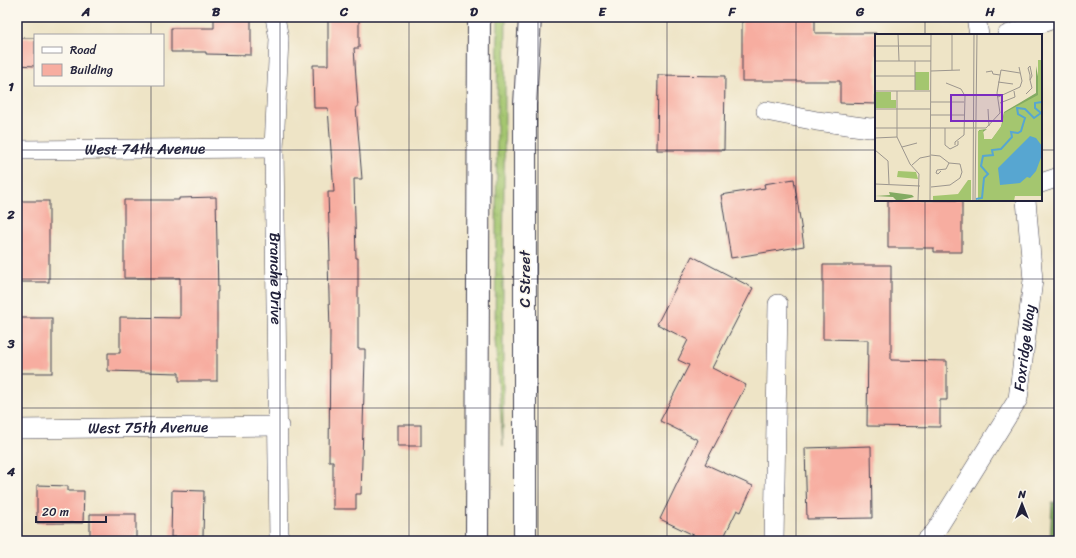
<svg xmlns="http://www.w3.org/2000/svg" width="1076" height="558" viewBox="0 0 1076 558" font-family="Sriracha,sans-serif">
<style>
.grass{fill:url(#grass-tufts);stroke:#637455}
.forest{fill:url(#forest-firs);stroke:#52664e}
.building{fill:#f7ada0}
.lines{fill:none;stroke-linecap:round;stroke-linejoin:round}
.minor-casing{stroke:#413f50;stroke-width:20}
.primary-casing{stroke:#413f50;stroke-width:24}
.minor{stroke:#fff;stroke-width:19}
.primary{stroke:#fff;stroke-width:22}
.grid{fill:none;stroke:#22223b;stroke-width:1;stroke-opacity:0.55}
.labels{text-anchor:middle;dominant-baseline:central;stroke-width:3;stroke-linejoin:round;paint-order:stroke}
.street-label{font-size:15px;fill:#22223b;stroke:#fbf7ec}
.inset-river{fill:none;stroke:#57a6d1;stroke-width:2}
.inset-road{fill:none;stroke:#9c968e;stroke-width:1}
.view{fill:#7b2cbf;fill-opacity:0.15;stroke:#7b2cbf;stroke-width:2}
.inset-edge{fill:none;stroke:#22223b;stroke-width:2}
.neatline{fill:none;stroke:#22223b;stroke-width:1.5}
.grid-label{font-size:13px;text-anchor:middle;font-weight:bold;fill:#22223b}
</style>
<defs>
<pattern id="grass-tufts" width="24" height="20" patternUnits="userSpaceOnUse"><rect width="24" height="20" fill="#a4c66f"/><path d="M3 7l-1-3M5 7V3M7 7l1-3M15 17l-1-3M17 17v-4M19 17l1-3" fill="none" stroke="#8daa61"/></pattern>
<pattern id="forest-firs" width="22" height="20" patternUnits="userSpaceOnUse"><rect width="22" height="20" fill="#83ab62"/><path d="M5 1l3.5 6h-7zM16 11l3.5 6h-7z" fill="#6b8b52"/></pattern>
</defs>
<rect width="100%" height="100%" fill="#fbf7ec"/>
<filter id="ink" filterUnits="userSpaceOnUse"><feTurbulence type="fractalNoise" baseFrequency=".025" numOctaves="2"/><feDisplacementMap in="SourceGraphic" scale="8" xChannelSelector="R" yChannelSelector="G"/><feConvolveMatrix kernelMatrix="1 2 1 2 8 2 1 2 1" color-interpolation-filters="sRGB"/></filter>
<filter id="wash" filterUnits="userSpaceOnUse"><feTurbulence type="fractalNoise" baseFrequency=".012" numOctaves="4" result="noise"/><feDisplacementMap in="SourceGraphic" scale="16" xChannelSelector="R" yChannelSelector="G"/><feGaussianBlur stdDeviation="0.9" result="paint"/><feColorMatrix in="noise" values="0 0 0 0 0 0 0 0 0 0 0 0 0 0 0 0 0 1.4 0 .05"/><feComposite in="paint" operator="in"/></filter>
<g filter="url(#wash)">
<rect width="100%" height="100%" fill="#eee4c6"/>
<polygon class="grass" points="498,17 506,17 503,268 503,446 495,339"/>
<polygon class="forest" points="1059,502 1059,541 1050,541 1052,503"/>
<g id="blocks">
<g class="building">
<polygon points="214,17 251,17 251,55 206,54 206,52 171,52 171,28 214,28"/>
<polygon points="328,17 359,17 359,48 354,48 358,107 356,107 362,179 354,179 356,258 358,258 358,349 365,349 365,358 361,494 356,494 356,509 333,509 333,461 329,461 330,331 328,260 330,260 328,192 334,192 328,108 314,108 313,65 328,65"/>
<polygon points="742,17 815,17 815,33 876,33 876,104 840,103 840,81 742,81"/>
<polygon points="18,38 35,38 35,66 17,65"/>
<polygon points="658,75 725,76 724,150 657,150"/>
<polygon points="794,179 804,246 731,258 721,195 765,188 764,184"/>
<polygon points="216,197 218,292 217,292 217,381 179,381 179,373 108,371 108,353 120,353 120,317 180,318 180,278 124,278 124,200 179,200 179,198"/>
<polygon points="888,200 962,200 962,252 934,252 934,248 888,248"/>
<rect x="17" y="201" width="32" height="81"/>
<polygon points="692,256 753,288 712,368 746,385 705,464 753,486 741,512 737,510 722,541 706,541 660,519 698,440 660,421 689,365 678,360 688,340 657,324"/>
<polygon points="823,265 891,265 891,360 947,361 947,400 940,400 940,427 867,426 868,340 823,339"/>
<rect x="19" y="318" width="33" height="55"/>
<rect x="398" y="425" width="23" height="21"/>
<polygon points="871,446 872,518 807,519 805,448"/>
<polygon points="37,485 68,486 68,491 84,491 83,523 37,523"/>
<polygon points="172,490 204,491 203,537 171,537"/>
<rect x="90" y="514" width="46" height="27"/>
</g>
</g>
</g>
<g filter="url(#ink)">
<use href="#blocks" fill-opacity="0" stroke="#413f50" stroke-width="1"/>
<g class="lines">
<g class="minor-casing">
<g id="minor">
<path id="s1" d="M275,17L279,39L274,148L279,541"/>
<polyline points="976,17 979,35"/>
<polyline points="1007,35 1059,17"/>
<polyline points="766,111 817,121 870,128 876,127"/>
<path id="s2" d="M17,150L274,148"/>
<polyline points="1041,183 1059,177"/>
<path id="s3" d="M17,429L279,426"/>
<polyline points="774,541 778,304"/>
<path id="s4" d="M926,541L935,532L1018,399L1033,280L1026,200"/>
</g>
</g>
<g class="primary-casing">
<g id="primary">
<polyline points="477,541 479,17"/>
<polyline points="525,541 525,105 530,17"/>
</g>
</g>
<use href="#minor" class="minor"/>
<use href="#primary" class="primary"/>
</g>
</g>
<path class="grid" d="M151,17V35M280,17V541M409,17V541M538,17V541M667,17V541M796,17V541M925,17V35M151,85V541M17,150H876M1041,150H1059M925,200V541M17,279H1059M17,408H1059"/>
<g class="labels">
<g class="street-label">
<text stroke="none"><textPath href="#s2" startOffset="128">West 74th Avenue</textPath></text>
<text stroke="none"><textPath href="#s1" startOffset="262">Branche Drive</textPath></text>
<text transform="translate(525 279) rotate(-90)">C Street</text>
<text stroke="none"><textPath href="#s4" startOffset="221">Foxridge Way</textPath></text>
<text stroke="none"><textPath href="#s3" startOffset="131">West 75th Avenue</textPath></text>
</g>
</g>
<g transform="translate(875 34)">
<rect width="167" height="167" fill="#eee4c6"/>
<path d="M161,32L167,63L118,113L104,104V96L112,95L108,98L109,105H117L126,93L129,78L161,59ZM14,158L37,161L39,163L22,167L18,163L0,162L15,161Z" fill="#83ab62"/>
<path d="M163,26H167V162H140L139,167H103V97L108,96L109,105H117L127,91L129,79L163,61ZM40,38H54V56H40ZM0,58H16V66H21V74H0ZM23,137L41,138L43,145L22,143ZM93,146H96V167H58V162L83,160Z" fill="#a4c66f"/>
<path d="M155,102L161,104L167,112V121L161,137L155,144L152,143L145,149L125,151L123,134Z" fill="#57a6d1"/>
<path class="inset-river" d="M101,165L107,164L109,144L113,140L106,132L108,122L118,121L117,116L126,115L137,103L136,98L143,99L146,97L150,84L143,80L142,74L150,75L159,84L166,79L160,74V69L167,68"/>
<path class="inset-road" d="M23,0L24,27M77,0V36M0,12H56M0,27H56M56,37L85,36M111,38L117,37L118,40L125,41M0,42H40M123,48L138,50M71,49L86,55L90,62L89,101L80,108V111M40,56V27M0,57H55M22,57V103L35,130L44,140L43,167M151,60L157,54L155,46V41L153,34L155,32L157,42L155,46M123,63L145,53L147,47L144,33M56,68H89M125,69L140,63L139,57M0,75H55M113,75L114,92M56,81H90M0,94H111L125,79L122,59L126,36L145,39M70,94V111L75,115L83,111V107M0,104L22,103M27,113L42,109M0,116L13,127L14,150M37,131L45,124L55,122M66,137L63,140L61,139L62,136L71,135L74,129M0,150L45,152M56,153L75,151L85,144L87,138L85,130L74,129L65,122L56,121M55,167L56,0M98,167L99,0M100,167L102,0"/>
<path class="view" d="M76,61H127V87H76Z"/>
<rect width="167" height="167" class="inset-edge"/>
</g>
<rect width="1076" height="558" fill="none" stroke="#fbf7ec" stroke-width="44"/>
<rect x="34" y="34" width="130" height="52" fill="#fbf7ec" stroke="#a4a2a5"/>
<rect x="42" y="47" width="20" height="6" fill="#ffffff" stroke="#a4a2a5"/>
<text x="70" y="54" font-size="12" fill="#22223b">Road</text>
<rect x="42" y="64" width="20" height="12" fill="#f7ada0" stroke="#a4a2a5"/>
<text x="70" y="74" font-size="12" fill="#22223b">Building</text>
<g transform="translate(1022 504)" stroke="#fbf7ec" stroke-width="3" paint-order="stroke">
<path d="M0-3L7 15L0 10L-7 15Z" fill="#22223b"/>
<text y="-6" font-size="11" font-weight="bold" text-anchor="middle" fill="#22223b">N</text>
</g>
<path d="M36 516v6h70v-6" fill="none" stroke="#22223b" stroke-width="2"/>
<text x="42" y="516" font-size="12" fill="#22223b" stroke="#fbf7ec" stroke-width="3" paint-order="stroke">20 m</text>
<rect x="22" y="22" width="1032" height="514" class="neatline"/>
<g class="grid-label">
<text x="86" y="16">A</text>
<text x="216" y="16">B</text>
<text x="344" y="16">C</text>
<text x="474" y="16">D</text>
<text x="602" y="16">E</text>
<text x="732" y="16">F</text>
<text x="860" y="16">G</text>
<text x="990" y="16">H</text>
<text x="11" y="91">1</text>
<text x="11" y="219">2</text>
<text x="11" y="348">3</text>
<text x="11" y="476">4</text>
</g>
</svg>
